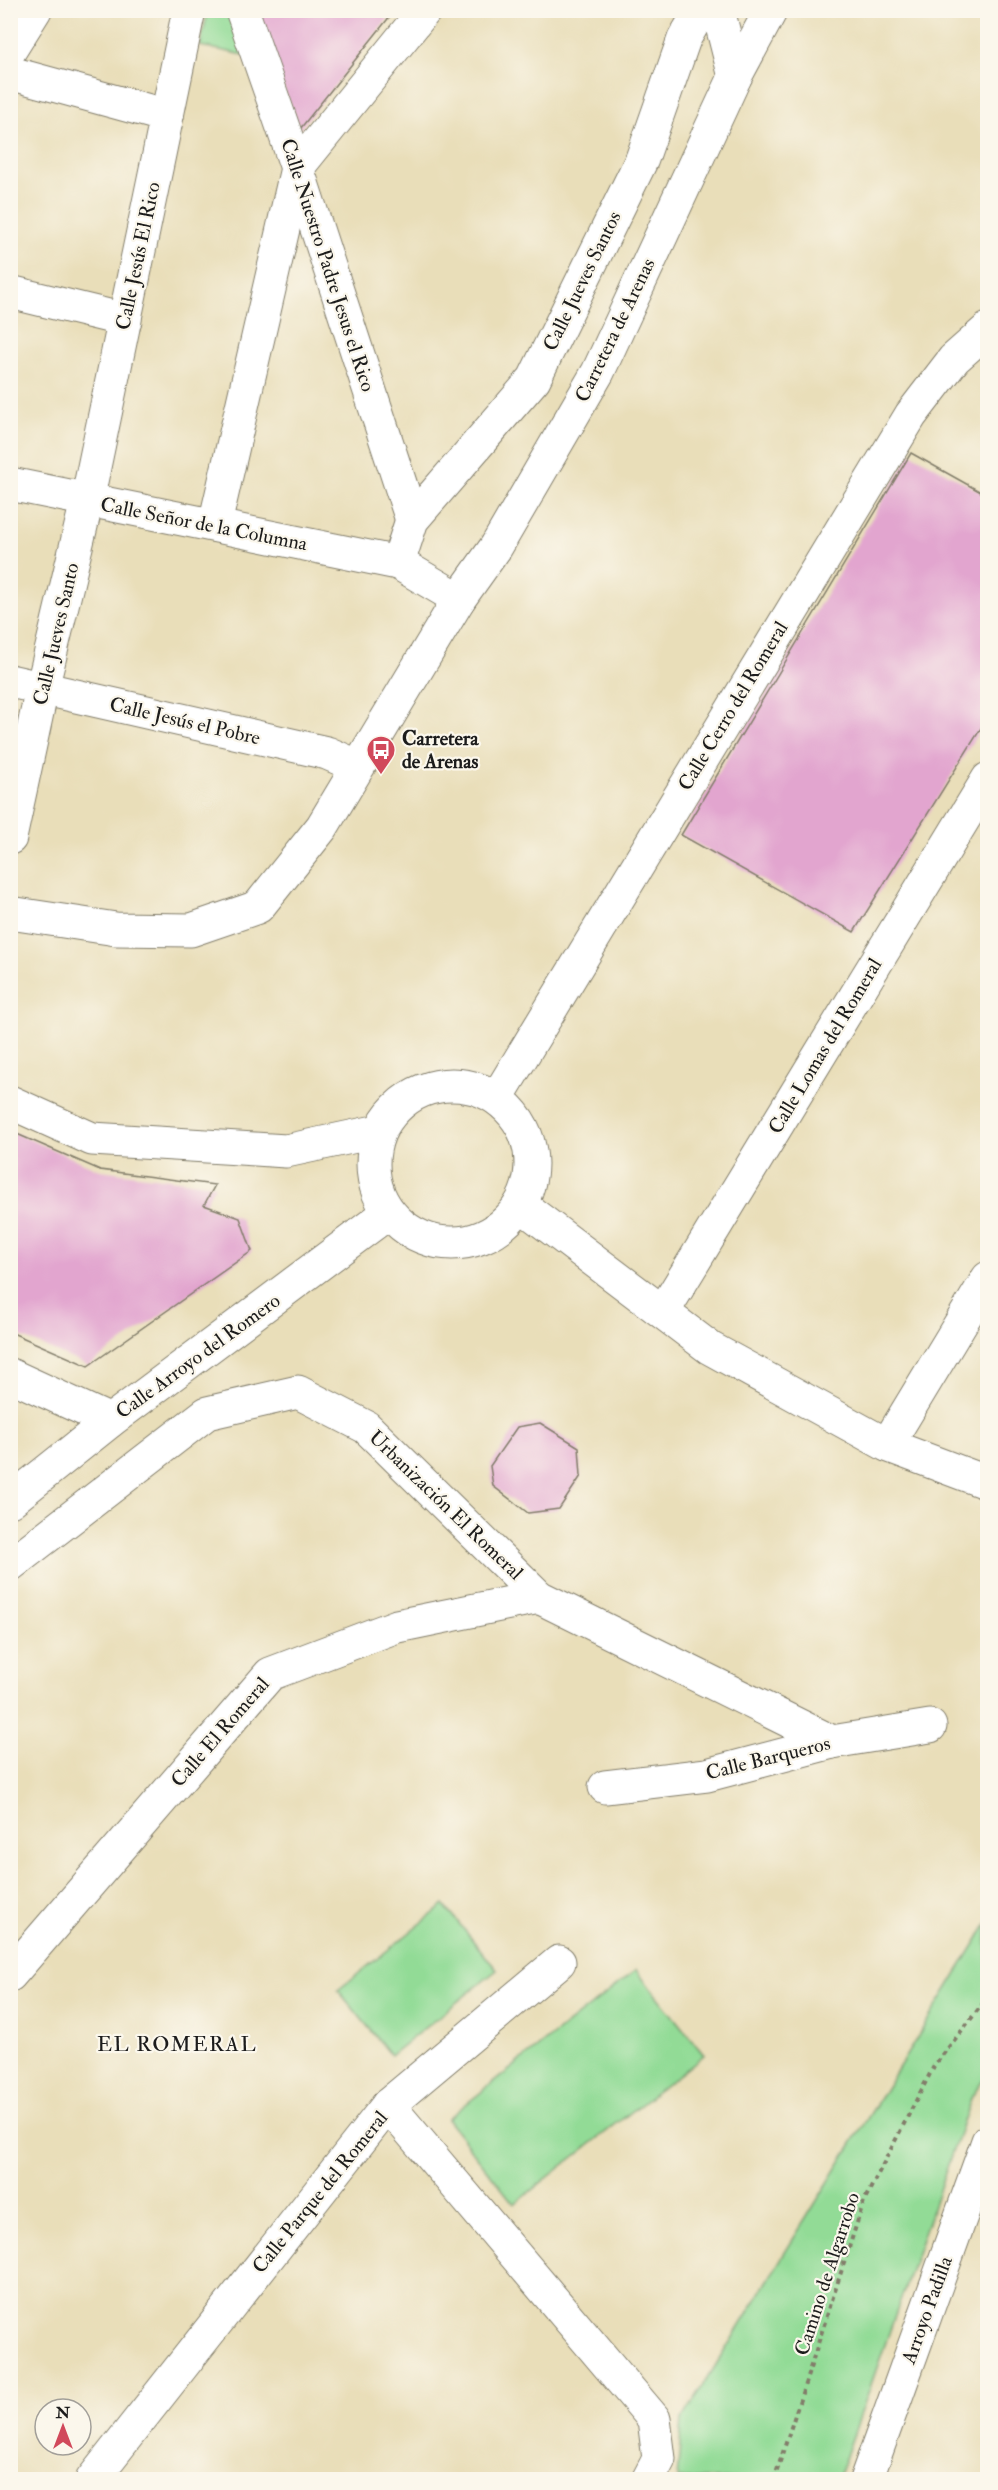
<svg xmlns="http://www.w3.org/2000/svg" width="998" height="2490" viewBox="0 0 998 2490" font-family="'IM FELL Double Pica',serif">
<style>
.green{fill:#92db96;stroke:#577c59;stroke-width:1.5}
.building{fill:#e2a5cf}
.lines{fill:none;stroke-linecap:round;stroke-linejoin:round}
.minor-casing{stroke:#827d6a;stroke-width:35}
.path{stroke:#827d6a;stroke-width:4;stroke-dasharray:4.5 4.5;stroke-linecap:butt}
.minor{stroke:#fff;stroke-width:33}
.labels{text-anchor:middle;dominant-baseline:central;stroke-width:4.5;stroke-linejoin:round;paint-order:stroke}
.street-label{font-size:20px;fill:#1c1c1c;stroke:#fbf7ec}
.poi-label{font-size:20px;font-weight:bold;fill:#1c1c1c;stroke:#fbf7ec;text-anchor:start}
.neighbourhood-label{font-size:21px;letter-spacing:1.5px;fill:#1c1c1c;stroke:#fbf7ec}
</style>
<rect width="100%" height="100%" fill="#fbf7ec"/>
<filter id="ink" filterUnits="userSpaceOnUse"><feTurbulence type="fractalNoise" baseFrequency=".0167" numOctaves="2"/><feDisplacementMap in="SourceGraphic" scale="12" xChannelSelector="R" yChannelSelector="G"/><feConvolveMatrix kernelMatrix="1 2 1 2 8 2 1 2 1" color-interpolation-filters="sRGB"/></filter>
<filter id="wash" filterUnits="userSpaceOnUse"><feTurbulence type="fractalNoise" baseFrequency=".008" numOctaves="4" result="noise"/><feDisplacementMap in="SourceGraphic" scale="24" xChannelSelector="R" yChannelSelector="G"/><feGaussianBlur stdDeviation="1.35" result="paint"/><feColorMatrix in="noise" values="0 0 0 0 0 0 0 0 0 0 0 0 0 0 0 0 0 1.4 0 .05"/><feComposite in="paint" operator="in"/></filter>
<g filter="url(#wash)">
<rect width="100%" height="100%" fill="#e9deb9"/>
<g class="green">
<polygon points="208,11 230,11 249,56 200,46"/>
<polygon points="444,1905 497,1970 391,2055 338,1990"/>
<polygon points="987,1924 987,2075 972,2096 838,2479 677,2479 682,2420"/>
<polygon points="636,1970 704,2055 514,2204 447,2119"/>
</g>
<g id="blocks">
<g class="building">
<polygon points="252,10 395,10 300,129"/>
<polygon points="911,453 988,496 988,717 854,932 681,835"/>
<polygon points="10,1131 100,1170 215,1185 204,1205 240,1218 252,1251 88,1366 10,1332"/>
<polygon points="540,1423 579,1447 581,1476 559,1509 528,1513 493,1486 490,1466 517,1427"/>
</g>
</g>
</g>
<g filter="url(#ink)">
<use href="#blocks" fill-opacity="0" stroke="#827d6a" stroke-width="1.5"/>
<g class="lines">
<g class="minor-casing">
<g id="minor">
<polyline points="242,10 297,168 412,520"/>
<polyline points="718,10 735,77"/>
<polyline points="10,50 35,10"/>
<polyline points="10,73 167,116"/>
<polyline points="10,292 125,320"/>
<polyline points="10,484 398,563"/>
<polyline points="215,524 297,168 425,10"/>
<polyline points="459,599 398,563 412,520 534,379 642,159 684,39 701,10"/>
<polyline points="10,681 327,753 357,766"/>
<polyline points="10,838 42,689 87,501 189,10"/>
<polyline points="10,913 116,929 191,930 258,907 322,827 459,599 496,547 598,372 735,77 771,10"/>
<circle cx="452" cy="1164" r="79"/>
<polyline points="498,1096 911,415 954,359 988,329"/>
<polyline points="10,1102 92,1139 286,1151 379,1131"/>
<polyline points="522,1206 710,1348 887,1445 988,1483"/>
<polyline points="663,1312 988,779"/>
<polyline points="10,1375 110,1421"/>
<polyline points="887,1445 988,1278"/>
<polyline points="10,1501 110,1421 388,1213"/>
<polyline points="10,1565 207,1413 298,1392 366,1427 539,1597 832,1742"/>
<polyline points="605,1787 707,1775 832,1742 930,1726"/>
<polyline points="10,1975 270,1674 397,1626 539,1597"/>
<polyline points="388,2105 559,1962"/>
<polyline points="92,2480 388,2105 654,2419 659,2459 648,2480"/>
<polyline points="866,2480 988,2141"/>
</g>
</g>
<polyline class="path" points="774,2480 864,2201 934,2066 988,1997"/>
<use href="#minor" class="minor"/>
</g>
</g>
<defs>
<g id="bus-pin" transform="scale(1.5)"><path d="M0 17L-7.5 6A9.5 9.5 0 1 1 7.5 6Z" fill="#d1495b" stroke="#fbf7ec"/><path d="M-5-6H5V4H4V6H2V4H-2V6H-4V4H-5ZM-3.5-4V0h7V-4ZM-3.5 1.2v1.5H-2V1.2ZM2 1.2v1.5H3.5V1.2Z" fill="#fff"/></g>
</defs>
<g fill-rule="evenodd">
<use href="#bus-pin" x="381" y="750"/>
</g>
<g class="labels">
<g class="street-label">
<text transform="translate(138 256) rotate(-78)">Calle Jesús El Rico</text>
<text transform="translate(328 265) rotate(72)">Calle Nuestro Padre Jesus el Rico</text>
<text transform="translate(582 281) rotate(-64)">Calle Jueves Santos</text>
<text transform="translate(615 330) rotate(-64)">Carretera de Arenas</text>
<text transform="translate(204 524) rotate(11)">Calle Señor de la Columna</text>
<text transform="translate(56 634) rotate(-77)">Calle Jueves Santo</text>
<text transform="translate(733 706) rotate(-59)">Calle Cerro del Romeral</text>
<text transform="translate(185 721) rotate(13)">Calle Jesús el Pobre</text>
<text transform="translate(825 1046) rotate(-59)">Calle Lomas del Romeral</text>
<text transform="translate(198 1356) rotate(-36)">Calle Arroyo del Romero</text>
<text transform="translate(446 1505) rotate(44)">Urbanización El Romeral</text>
<text transform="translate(220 1732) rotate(-49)">Calle El Romeral</text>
<text transform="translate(768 1758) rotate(-14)">Calle Barqueros</text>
<text transform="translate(320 2192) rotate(-51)">Calle Parque del Romeral</text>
<text transform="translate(827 2274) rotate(-72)">Camino de Algarrobo</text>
<text transform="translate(927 2310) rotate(-70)">Arroyo Padilla</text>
</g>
<g class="poi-label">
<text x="402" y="738">Carretera<tspan x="402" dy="23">de Arenas</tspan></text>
</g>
<g class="neighbourhood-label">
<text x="177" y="2044">EL ROMERAL</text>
</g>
</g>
<rect width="998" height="2490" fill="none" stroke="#fbf7ec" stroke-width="36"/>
<g transform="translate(63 2427)"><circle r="28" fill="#fbf7ec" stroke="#a29f99" stroke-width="1.5"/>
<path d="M0-4.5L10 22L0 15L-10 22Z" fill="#d1495b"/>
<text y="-9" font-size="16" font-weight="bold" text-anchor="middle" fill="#1c1c1c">N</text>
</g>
</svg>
